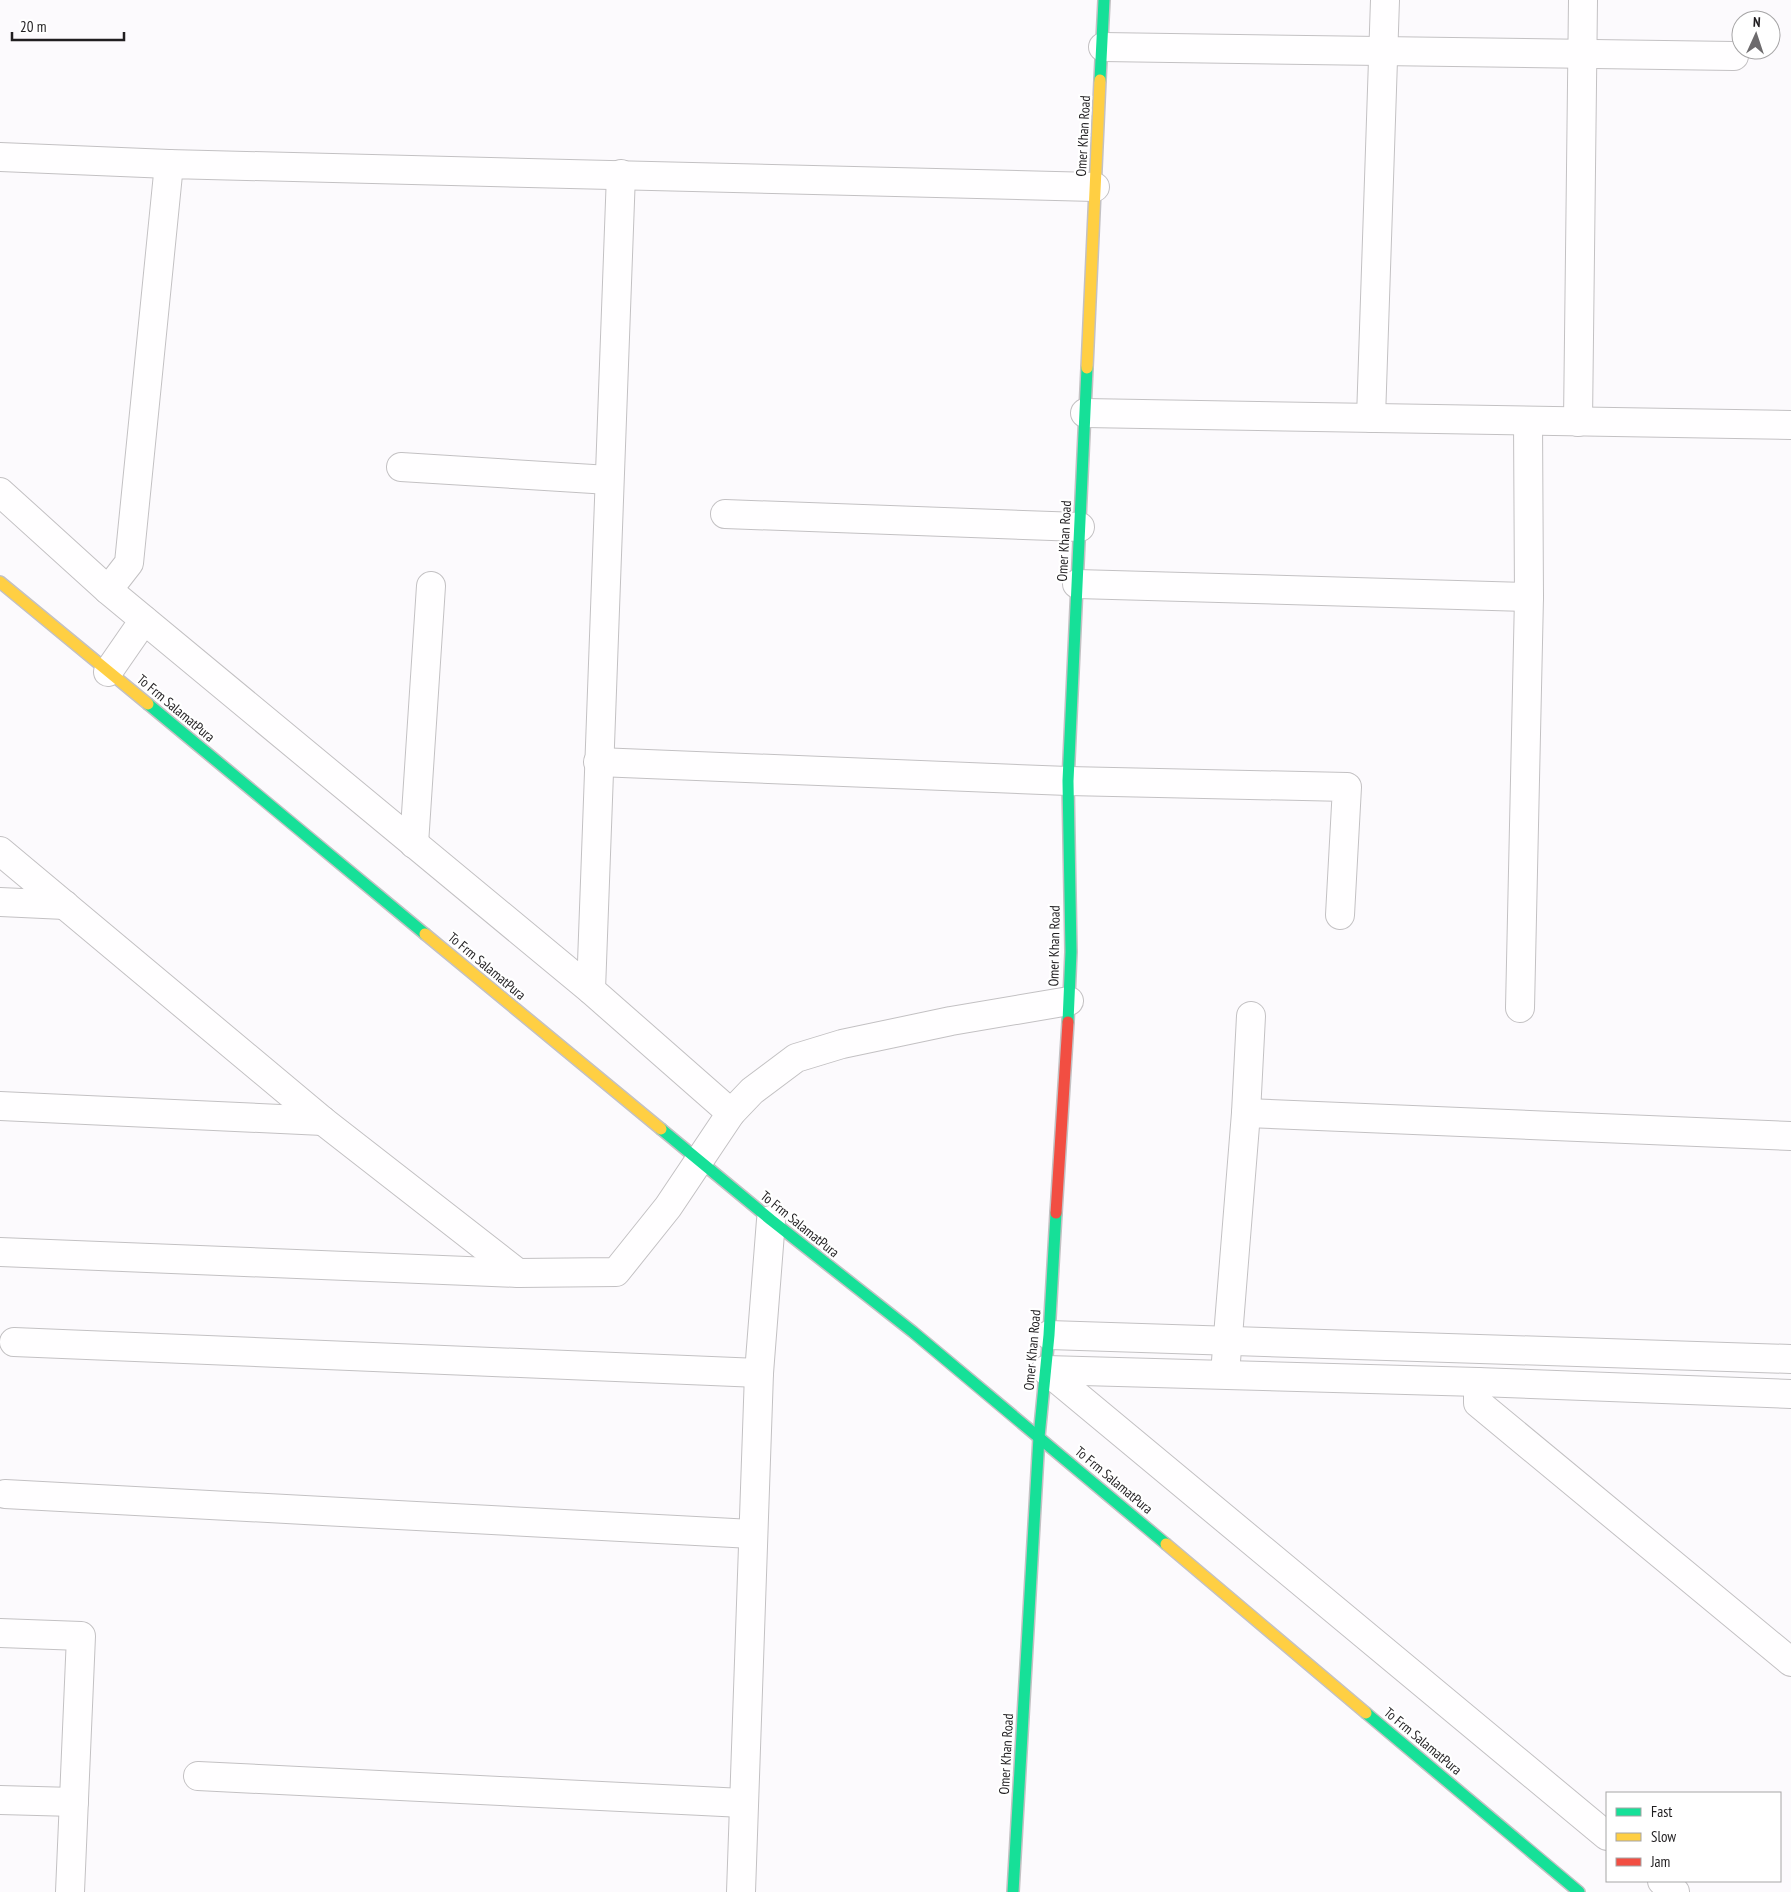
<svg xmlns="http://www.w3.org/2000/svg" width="1791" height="1892" viewBox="0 0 1791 1892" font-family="'PT Sans Narrow',sans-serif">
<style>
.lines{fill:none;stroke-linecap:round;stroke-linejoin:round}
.street-casing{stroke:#c3c1c3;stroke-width:30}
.fast-casing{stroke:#c3c1c3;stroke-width:14}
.slow-casing{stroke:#c3c1c3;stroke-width:14}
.jam-casing{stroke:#c3c1c3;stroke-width:14}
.street{stroke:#fffeff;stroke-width:28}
.fast{stroke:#16e098;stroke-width:11}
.slow{stroke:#ffcf43;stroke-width:11}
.jam{stroke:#f24e42;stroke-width:11}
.labels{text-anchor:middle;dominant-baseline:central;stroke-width:4.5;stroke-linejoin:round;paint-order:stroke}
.street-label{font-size:14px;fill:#201e20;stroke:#fff}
</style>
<rect width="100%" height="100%" fill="#fcfafd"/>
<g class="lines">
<g class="street-casing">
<g id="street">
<polyline points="1103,47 1734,56"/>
<polyline points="0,157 169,164"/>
<polyline points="621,174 591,990 731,1113"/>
<polyline points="1085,413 1791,425"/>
<polyline points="1371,418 1385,0"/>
<polyline points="1578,422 1583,0"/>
<polyline points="401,467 609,480"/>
<polyline points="0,492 108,590 591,990"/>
<polyline points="725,514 1080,527"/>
<polyline points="1077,584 1529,597"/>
<polyline points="108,590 129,563 169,164 1095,187"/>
<polyline points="108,672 144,620"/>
<polyline points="598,762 1068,781 1347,787 1340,915"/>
<polyline points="414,844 431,586"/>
<polyline points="0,851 323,1121 518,1273"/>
<polyline points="0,902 65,905"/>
<polyline points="1520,1008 1529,597 1528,421"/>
<polyline points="0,1106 323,1121"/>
<polyline points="1246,1113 1791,1136"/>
<polyline points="0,1252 518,1273 616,1272 668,1207 731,1113 752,1091 796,1058 842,1044 951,1021 1069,1001"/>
<polyline points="1049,1335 1791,1359"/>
<polyline points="14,1342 759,1373"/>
<polyline points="1226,1361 1246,1113 1251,1016"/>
<polyline points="1046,1370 1478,1382 1791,1394"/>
<polyline points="1046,1370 1607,1836"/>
<polyline points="1478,1382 1478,1403 1791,1662"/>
<polyline points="5,1494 752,1534"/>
<polyline points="0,1633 81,1636 70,1892"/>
<polyline points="198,1776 743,1803"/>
<polyline points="0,1800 74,1802"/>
<polyline points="1662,1881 1675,1892"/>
<polyline points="741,1892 759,1373 771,1220"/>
</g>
</g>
<g class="fast-casing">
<g id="fast">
<polyline points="1100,80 1104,0"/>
<polyline points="148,704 425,934"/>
<polyline points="1068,1022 1071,952 1068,781 1087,368"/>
<polyline points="661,1129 771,1220 913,1332 1166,1544"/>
<polyline points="1366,1713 1579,1892"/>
<polyline points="1013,1892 1039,1437 1049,1335 1056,1213"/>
</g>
</g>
<g class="slow-casing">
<g id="slow">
<polyline points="1087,368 1100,80"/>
<polyline points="0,582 148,704"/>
<polyline points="425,934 661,1129"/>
<polyline points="1166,1544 1366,1713"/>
</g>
</g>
<g class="jam-casing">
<polyline id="jam" points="1056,1213 1068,1022"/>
</g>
<use href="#street" class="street"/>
<use href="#fast" class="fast"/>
<use href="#slow" class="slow"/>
<use href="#jam" class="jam"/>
</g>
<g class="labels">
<g class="street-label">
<text transform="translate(1083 136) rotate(-87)">Omer Khan Road</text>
<text transform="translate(1064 541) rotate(-87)">Omer Khan Road</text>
<text transform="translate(176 708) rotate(40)">To Frm SalamatPura</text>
<text transform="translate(1054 946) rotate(-89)">Omer Khan Road</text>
<text transform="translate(487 966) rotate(40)">To Frm SalamatPura</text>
<text transform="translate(800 1224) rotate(39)">To Frm SalamatPura</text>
<text transform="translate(1032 1350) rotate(-85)">Omer Khan Road</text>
<text transform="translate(1114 1480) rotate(40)">To Frm SalamatPura</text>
<text transform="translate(1423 1741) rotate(40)">To Frm SalamatPura</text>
<text transform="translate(1006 1754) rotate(-87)">Omer Khan Road</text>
</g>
</g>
<rect x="1606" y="1792" width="175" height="90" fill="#ffffff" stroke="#a6a5a6"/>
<rect x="1616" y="1808" width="25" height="8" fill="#16e098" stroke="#a6a5a6"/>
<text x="1651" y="1817" font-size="15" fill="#201e20">Fast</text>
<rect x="1616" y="1833" width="25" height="8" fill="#ffcf43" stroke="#a6a5a6"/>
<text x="1651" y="1842" font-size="15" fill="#201e20">Slow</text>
<rect x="1616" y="1858" width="25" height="8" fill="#f24e42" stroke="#a6a5a6"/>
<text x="1651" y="1867" font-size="15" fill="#201e20">Jam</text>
<g transform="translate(1756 35) rotate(3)"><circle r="24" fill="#ffffff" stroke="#a6a5a6"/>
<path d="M0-4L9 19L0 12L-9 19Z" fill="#6d6b6d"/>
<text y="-8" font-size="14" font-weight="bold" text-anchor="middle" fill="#201e20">N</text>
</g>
<path d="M12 32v8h112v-8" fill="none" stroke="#201e20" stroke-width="2.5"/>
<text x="20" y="32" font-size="15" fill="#201e20" stroke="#ffffff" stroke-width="4" paint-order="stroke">20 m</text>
</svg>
